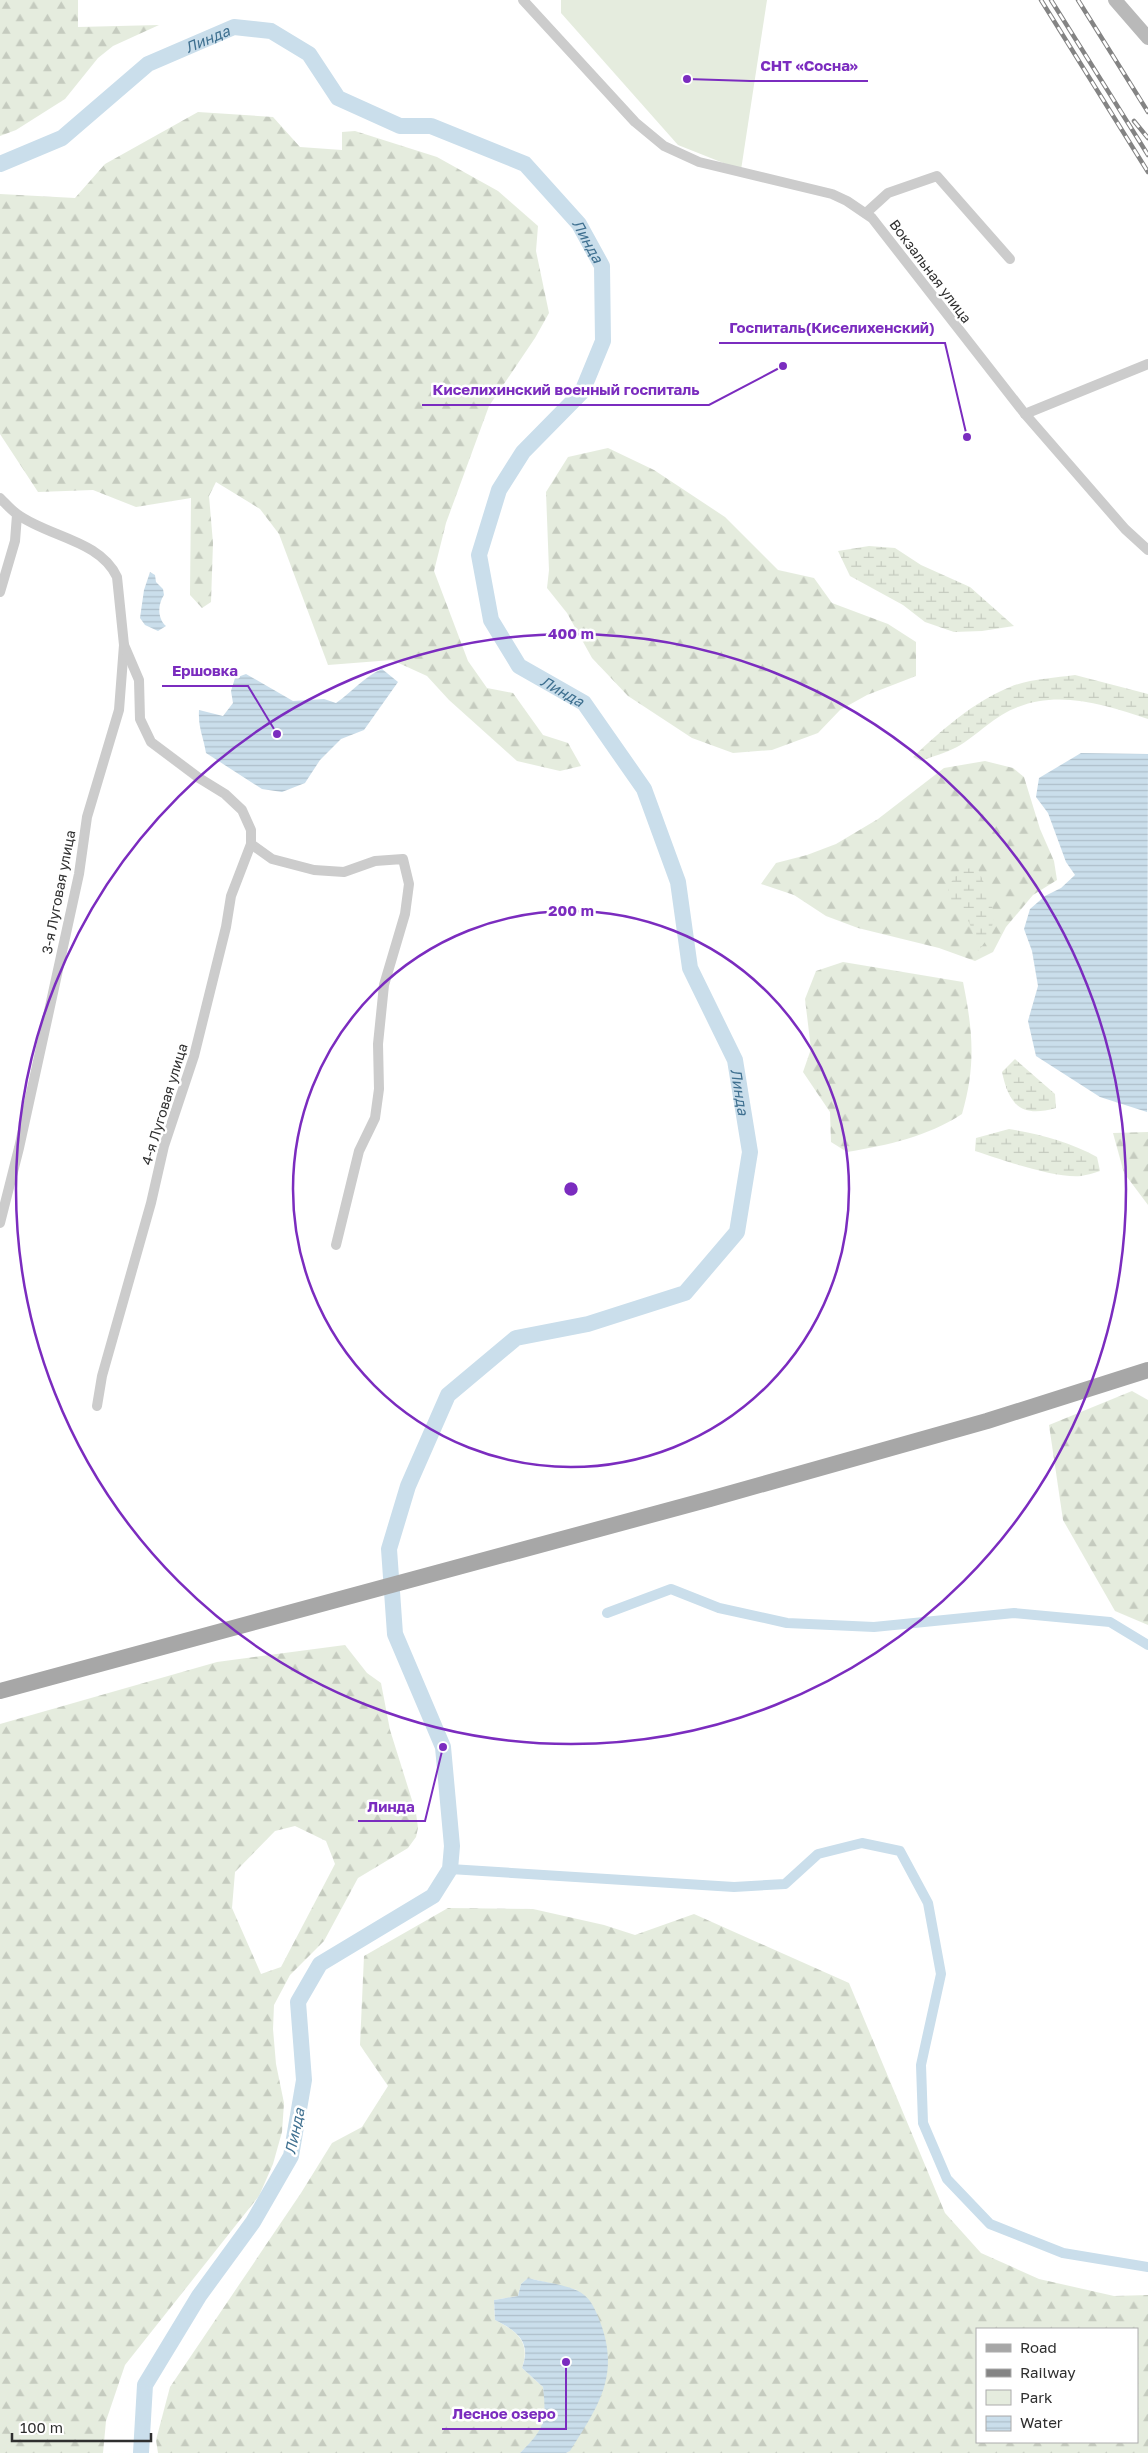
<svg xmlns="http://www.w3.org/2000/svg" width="1148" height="2453" viewBox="0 0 1148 2453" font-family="'Golos Text',sans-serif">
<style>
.green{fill:#e5ecde}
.forest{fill:url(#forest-firs);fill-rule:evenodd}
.wetland{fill:url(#wetland-marsh)}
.water{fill:url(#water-rules)}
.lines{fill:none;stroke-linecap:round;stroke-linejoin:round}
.canal{stroke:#cadeeb;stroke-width:10}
.river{stroke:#cadeeb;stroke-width:16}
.street{stroke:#ccc;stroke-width:10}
.secondary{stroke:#b9b9b9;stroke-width:14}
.primary{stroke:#a7a7a7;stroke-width:16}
.rail-casing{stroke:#848484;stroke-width:4.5}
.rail{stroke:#fff;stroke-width:2.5;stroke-dasharray:8;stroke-linecap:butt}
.ring{fill:none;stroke:#7b2cbf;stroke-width:2.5}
.labels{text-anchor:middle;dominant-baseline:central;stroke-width:5;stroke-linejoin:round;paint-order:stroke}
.street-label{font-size:14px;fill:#2f2f2f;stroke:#fff}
.water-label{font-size:15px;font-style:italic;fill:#3f7090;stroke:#fff}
.centre{fill:#7b2cbf;stroke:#fff;stroke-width:2.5}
.ring-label{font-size:15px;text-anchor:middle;font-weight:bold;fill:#7b2cbf;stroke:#fff;stroke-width:5;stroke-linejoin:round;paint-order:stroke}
.leader{fill:none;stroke:#7b2cbf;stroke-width:2}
.callout-dot{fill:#7b2cbf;stroke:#fff;stroke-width:2}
.callout-label{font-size:15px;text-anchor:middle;font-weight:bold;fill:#7b2cbf;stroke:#fff;stroke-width:5;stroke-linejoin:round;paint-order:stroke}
</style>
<defs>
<pattern id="forest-firs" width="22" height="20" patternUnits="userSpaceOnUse" patternTransform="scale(1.25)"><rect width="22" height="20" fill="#e5ecde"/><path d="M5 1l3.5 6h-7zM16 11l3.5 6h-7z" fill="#c5cbbf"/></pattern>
<pattern id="wetland-marsh" width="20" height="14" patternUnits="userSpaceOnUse" patternTransform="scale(1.25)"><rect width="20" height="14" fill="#e5ecde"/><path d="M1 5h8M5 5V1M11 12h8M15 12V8" fill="none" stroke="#c5cbbf"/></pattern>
<pattern id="water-rules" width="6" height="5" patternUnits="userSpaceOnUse" patternTransform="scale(1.25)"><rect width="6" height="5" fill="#cadeeb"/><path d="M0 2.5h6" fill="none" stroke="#aebfca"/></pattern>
</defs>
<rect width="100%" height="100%" fill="#fff"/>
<polygon class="green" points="561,0 767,0 741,170 678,145 561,13"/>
<g class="forest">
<polygon points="0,0 78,0 78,27 159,25 113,46 98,58 65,99 16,130 0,136"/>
<polygon points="198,112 273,117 300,147 342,150 342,132 355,131 437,157 498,191 538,226 536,251 549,313 535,338 489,406 446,523 434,571 468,661 487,688 513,693 543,735 568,743 581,766 560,771 517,761 449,700 427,676 392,660 328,665 279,534 260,509 216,482 209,496 213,543 211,602 202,608 190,595 191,498 136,507 93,490 38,492 0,434 0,194 75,198 105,164"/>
<polygon points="608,448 654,470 725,517 778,570 814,578 832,603 888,624 916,642 916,676 867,695 840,710 818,733 772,750 733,753 692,738 628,696 592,658 567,613 547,588 549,570 546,492 568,457"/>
<polygon points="985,761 1013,768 1024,777 1040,829 1054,861 1057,880 1033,895 1006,927 993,952 975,961 939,948 858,928 826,916 794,895 761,884 776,863 807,855 836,844 878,819 944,768"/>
<path d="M843,962L963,982C973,1031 976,1066 962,1114C926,1137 889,1145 847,1152L831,1142L830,1112L803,1072L811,1049L805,999L816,971Z"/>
<polygon points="1148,1132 1148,1205 1124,1173 1113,1133"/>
<polygon points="1132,1391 1148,1400 1148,1625 1115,1611 1063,1520 1049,1425"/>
<path d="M345,1645L367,1673L381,1683L390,1730L416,1813L418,1828L416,1837L408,1848L358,1878L324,1941L290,1975L274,2005L273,2029L276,2064L284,2103L282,2132L273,2164L259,2196L125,2365L106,2421L103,2453H0V1724L217,1662ZM295,1826L326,1841L335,1864L281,1967L261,1974L232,1908L235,1872L275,1831Z"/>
<path d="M448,1908L533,1909L604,1925L635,1935L694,1914L849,1983L945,2213L981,2253L1039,2279L1114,2296L1148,2295V2453H566L570,2451L577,2290L528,2278L521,2284L518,2296L494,2300L495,2320C517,2331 531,2342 522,2368L543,2387L546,2408L540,2434L520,2453H158L156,2440L170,2387L301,2193L332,2143L362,2127L388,2086L360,2045L364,1956ZM977,2329H1137V2442H977Z"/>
</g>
<g class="wetland">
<polygon points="869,546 895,548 921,565 970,587 1014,626 982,631 954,632 925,622 903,605 850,576 838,551"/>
<path d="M1075,675L1148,694V719C1107,705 1060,690 1018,707C995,715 978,735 957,747C946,753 933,756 921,761L913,757C942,730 973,702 1010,687C1029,679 1054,678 1075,675Z"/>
<path d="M977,867C991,900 1005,921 978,951C971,928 971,913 947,901L949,885L960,870Z"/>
<path d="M1015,1059L1055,1094L1056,1108C1021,1118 1009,1105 1002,1072Z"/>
<path d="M1009,1129C1039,1134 1070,1142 1097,1157L1100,1171C1094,1173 1087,1175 1081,1176C1057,1179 999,1159 975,1151L976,1138Z"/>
</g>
<g class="water">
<path d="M150,572L155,575L156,582L163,589L164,595C158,604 157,618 166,626L158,631L145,625L140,618L144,590Z"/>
<path d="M382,669L398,682L364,730L341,739L320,760L305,783L282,792L262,789L206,753C203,735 198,728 199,710L223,716L233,703L231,691L235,678L246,674L293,701L324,699L336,703C352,692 365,676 382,669Z"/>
<polygon points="1081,753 1148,754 1147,1112 1100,1097 1036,1056 1028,1021 1038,986 1032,951 1024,929 1030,909 1045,896 1061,888 1075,875 1066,862 1048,813 1036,797 1039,778"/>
<path d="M528,2278C543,2282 562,2284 576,2290C590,2296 594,2307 599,2319C621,2374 599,2405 570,2451L566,2453H520C544,2429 547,2422 543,2387L522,2368C532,2342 517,2331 495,2320L494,2300L518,2296L521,2284Z"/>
</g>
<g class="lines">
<g class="canal">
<polyline points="607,1613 671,1589 719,1608 787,1623 874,1627 1014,1613 1110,1622 1148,1645"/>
<polyline points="450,1869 734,1887 785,1884 818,1854 862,1843 900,1851 928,1903 941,1974 921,2065 923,2123 947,2179 990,2224 1063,2253 1148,2267"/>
</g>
<path class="river" id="s1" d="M0,164L62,138L148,64L234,27L271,31L309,54L338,98L400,126H431L525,164L579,224L602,266L603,341L582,392L523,452L499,490L479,555L491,620L519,666L584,703L644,789L678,882L690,968L735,1060L750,1152L737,1232L685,1293L588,1324L516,1338L448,1395L408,1486L389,1549L395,1634L443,1747L452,1846L450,1869L433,1896L320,1964L298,2002L304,2080L291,2156L253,2222L199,2296L145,2385L141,2453"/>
<g class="street">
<polyline points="523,0 635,122 664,146 699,162 832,194 847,201 872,218 1025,414 1125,529 1148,550"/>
<polyline points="866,213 888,193 937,176 1010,259"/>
<polyline points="1025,414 1148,364"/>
<path d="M0,498C6,504 11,510 17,514C48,537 100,540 117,577L124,645L119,710L87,817L79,874L19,1148L0,1223"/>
<polyline points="0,592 15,541 17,515"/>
<polyline points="251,844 272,859 314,870 344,872 375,861 403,859 409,884 405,914 384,985 378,1044 379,1089 375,1118 359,1151 336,1245"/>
<polyline points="97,1406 102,1376 151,1203 164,1146 194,1056 226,927 231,896 251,844 251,830 242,810 225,794 199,778 151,742 140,719 139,680 124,645"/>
</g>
<polyline class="secondary" points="1115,0 1148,38"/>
<polyline class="primary" points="0,1691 710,1499 987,1421 1148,1370"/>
<g class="rail-casing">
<g id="rail">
<polyline points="1041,0 1148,172"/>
<polyline points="1051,0 1148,155"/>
<polyline points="1078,0 1148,112"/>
<polyline points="1134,121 1148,138"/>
</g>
</g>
<use href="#rail" class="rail"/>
</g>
<g class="ring">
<circle cx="571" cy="1189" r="278"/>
<circle cx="571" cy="1189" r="555"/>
</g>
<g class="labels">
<g class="street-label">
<text transform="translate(931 271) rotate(53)">Вокзальная улица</text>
<text transform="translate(58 892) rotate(-79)">3-я Луговая улица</text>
<text transform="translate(164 1104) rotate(-73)">4-я Луговая улица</text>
</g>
<g class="water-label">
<text stroke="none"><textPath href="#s1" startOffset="245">Линда</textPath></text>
<text stroke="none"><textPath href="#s1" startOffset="709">Линда</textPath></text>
<text stroke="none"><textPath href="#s1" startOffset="1235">Линда</textPath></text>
<text stroke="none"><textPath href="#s1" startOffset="1685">Линда</textPath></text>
<text transform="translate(294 2131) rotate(-78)">Линда</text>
</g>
</g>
<circle cx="571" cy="1189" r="8" class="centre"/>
<g class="ring-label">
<text x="571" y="639">400 m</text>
<text x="571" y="916">200 m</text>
</g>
<path class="leader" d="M687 79L750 81H868M967 437L945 343H719M783 366L709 405H422M277 734L248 686H162M443 1747L425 1821H358M566 2362L566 2429H442"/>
<g class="callout-dot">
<circle cx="687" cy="79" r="5"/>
<circle cx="967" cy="437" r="5"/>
<circle cx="783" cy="366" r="5"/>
<circle cx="277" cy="734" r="5"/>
<circle cx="443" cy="1747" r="5"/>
<circle cx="566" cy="2362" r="5"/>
</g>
<g class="callout-label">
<text x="809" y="71">СНТ «Сосна»</text>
<text x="832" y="333">Госпиталь(Киселихенский)</text>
<text x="566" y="395">Киселихинский военный госпиталь</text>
<text x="205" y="676">Ершовка</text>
<text x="391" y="1812">Линда</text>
<text x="504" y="2419">Лесное озеро</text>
</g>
<rect x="976" y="2328" width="162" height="115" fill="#ffffff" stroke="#acacac"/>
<rect x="986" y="2344" width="25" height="8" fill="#a7a7a7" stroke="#acacac"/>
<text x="1020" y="2353" font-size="15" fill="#2f2f2f">Road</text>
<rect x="986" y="2369" width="25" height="8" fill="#848484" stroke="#acacac"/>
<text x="1020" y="2378" font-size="15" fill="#2f2f2f">Railway</text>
<rect x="986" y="2390" width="25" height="15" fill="#e5ecde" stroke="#acacac"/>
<text x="1020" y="2403" font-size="15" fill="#2f2f2f">Park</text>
<rect x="986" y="2416" width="25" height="15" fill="url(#water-rules)" stroke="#acacac"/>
<text x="1020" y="2428" font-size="15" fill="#2f2f2f">Water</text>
<path d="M12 2433v8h139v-8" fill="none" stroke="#2f2f2f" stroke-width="2.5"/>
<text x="20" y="2433" font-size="15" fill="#2f2f2f" stroke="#ffffff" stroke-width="4" paint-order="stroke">100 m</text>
</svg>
